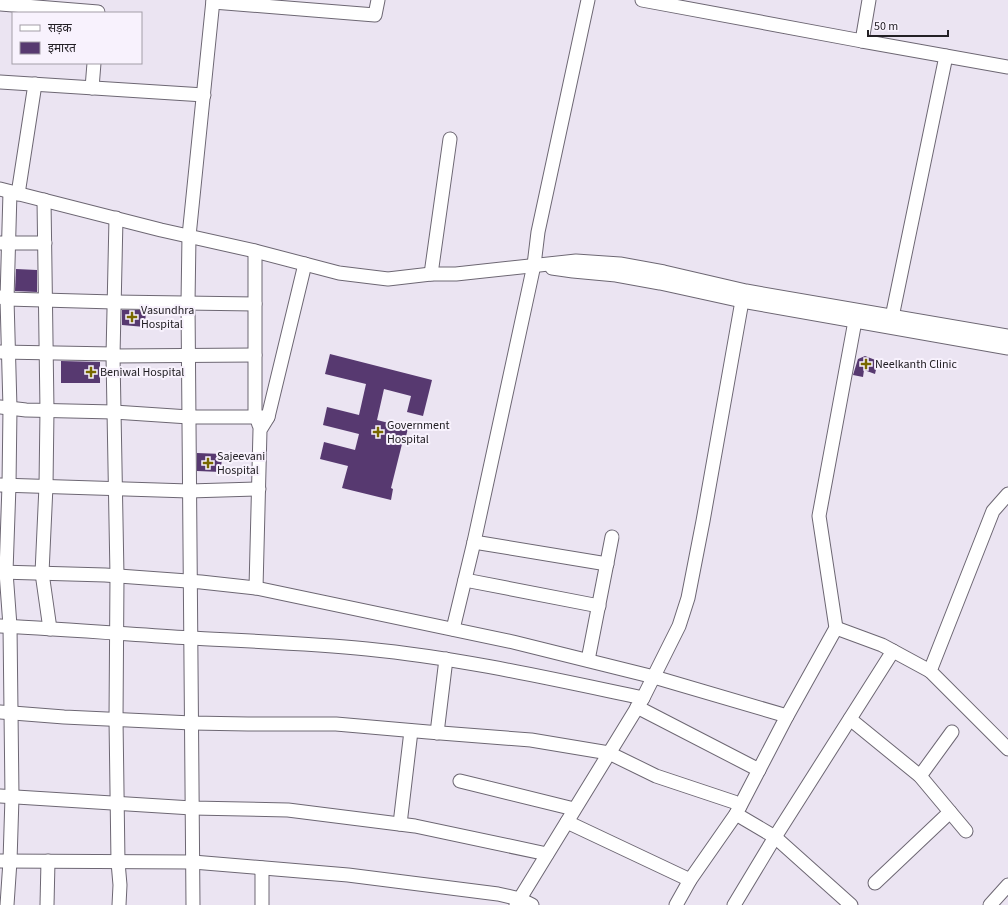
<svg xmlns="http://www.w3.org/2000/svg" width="1008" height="905" viewBox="0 0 1008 905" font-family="'Source Sans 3','Noto Sans Devanagari',sans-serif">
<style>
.building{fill:#573970}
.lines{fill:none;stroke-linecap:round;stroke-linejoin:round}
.minor-casing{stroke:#6d6773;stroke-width:15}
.minor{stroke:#fff;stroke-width:13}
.poi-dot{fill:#796800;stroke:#f8f2fd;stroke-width:1.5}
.labels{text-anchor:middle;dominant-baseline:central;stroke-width:4;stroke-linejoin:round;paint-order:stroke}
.poi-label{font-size:12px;fill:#232025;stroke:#f8f2fd;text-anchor:start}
</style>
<rect width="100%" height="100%" fill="#ebe4f2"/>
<g class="building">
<polygon points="16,269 37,270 37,292 15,291"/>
<polygon points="122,310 146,310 145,327 122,325"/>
<polygon points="330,354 432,380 423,416 407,412 411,396 384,389 377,420 408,428 404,445 402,444 391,488 393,489 391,500 342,488 348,466 320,459 324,442 355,450 359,434 323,425 327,407 359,415 366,384 325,374"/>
<polygon points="865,356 878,361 875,374 864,370 863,377 853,375 858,359"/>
<polygon points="61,361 100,362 100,383 61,383"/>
<polygon points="197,453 222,454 221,472 197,471"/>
</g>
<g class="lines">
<g class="minor-casing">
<g id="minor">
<polyline points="642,0 862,41 869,0"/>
<polyline points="213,2 375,15 378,0"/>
<polyline points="0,4 98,12"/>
<polyline points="862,41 1008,67"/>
<polyline points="0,82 204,95"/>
<polyline points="92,88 94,63"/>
<polyline points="0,189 161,230 255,251 339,273 388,279 431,274 456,274 576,261 620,264 664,272 746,291 1008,336"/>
<polyline points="18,194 35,84"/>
<polyline points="44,200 47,410 46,486 42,573 50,629"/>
<polyline points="116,218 113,356 117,576 116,719 118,862 120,885 119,905"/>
<polyline points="1,243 45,243"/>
<polyline points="255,251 255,413 259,425"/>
<polyline points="552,268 573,271 616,275 660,283 742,301 1008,348"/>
<polyline points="431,274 450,139"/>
<polyline points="0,297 7,299 114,302 255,304"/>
<polyline points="892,317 946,56"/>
<polyline points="0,352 114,354"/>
<polyline points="113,356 255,355"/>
<polyline points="0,407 26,410 114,412 189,417 268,417"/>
<polyline points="0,485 189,491 259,489"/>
<polyline points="1008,494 993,511 930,671 1008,749"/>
<polyline points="474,542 607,564"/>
<polyline points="0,572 105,575 201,582 256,588 513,642 654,677 787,716 736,814 690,880 676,905"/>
<polyline points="465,580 599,606"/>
<polyline points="256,588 260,430 268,417 305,264"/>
<path d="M0,626C63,629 126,634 189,638C248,641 308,643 367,649C460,658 552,679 643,698"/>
<polyline points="836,628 882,645 930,671"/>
<polyline points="453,629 474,542 534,265 538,232 588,0"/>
<polyline points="588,660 612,537"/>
<polyline points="637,707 759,770"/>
<polyline points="0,712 64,717 192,723 248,724 336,724 428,732 531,740 609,753 656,776 734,802 740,806"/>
<polyline points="787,716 836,628 819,516 855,321"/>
<polyline points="850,719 920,776 966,831"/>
<polyline points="437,733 446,659"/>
<polyline points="920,776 952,732"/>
<polyline points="460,781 574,809"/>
<polyline points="0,796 192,808 288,810 415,826 547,854"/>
<polyline points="736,814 775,837 851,905"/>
<polyline points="567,822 690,880"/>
<polyline points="400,824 411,731"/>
<polyline points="0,861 193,862 348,875 498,894 520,899 532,905"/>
<polyline points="262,868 262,905"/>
<polyline points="875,883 950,812"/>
<polyline points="7,905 10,861 12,797 10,626 6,572 9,485 10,408 7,299 10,192"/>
<polyline points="47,905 48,861"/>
<polyline points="193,905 188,303 189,236 213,0"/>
<polyline points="516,905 643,698 679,626 688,598 703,521 742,301"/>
<polyline points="734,905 775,837 893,651"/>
<polyline points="990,905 1008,885"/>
</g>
</g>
<use href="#minor" class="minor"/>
</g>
<g class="poi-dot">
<path d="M130 311h4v4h4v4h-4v4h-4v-4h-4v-4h4z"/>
<path d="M864 358h4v4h4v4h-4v4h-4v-4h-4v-4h4z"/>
<path d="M89 366h4v4h4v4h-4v4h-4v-4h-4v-4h4z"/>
<path d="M376 426h4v4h4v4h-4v4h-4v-4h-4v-4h4z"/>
<path d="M206 457h4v4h4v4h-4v4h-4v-4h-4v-4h4z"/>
</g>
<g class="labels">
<g class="poi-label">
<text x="141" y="310">Vasundhra<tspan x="141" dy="14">Hospital</tspan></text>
<text x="875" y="364">Neelkanth Clinic</text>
<text x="100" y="372">Beniwal Hospital</text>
<text x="387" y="425">Government<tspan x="387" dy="14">Hospital</tspan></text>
<text x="217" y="456">Sajeevani<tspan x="217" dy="14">Hospital</tspan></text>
</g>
</g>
<rect x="12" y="12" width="130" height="52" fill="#f8f2fd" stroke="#a39ea7"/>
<rect x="20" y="25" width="20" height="6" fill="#ffffff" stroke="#a39ea7"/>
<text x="48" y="32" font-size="12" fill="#232025">सड़क</text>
<rect x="20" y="42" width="20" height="12" fill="#573970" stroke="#a39ea7"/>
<text x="48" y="52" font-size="12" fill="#232025">इमारत</text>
<path d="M868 30v6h80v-6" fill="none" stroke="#232025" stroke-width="2"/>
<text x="874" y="30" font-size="12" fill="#232025" stroke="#f8f2fd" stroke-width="3" paint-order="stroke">50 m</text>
</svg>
